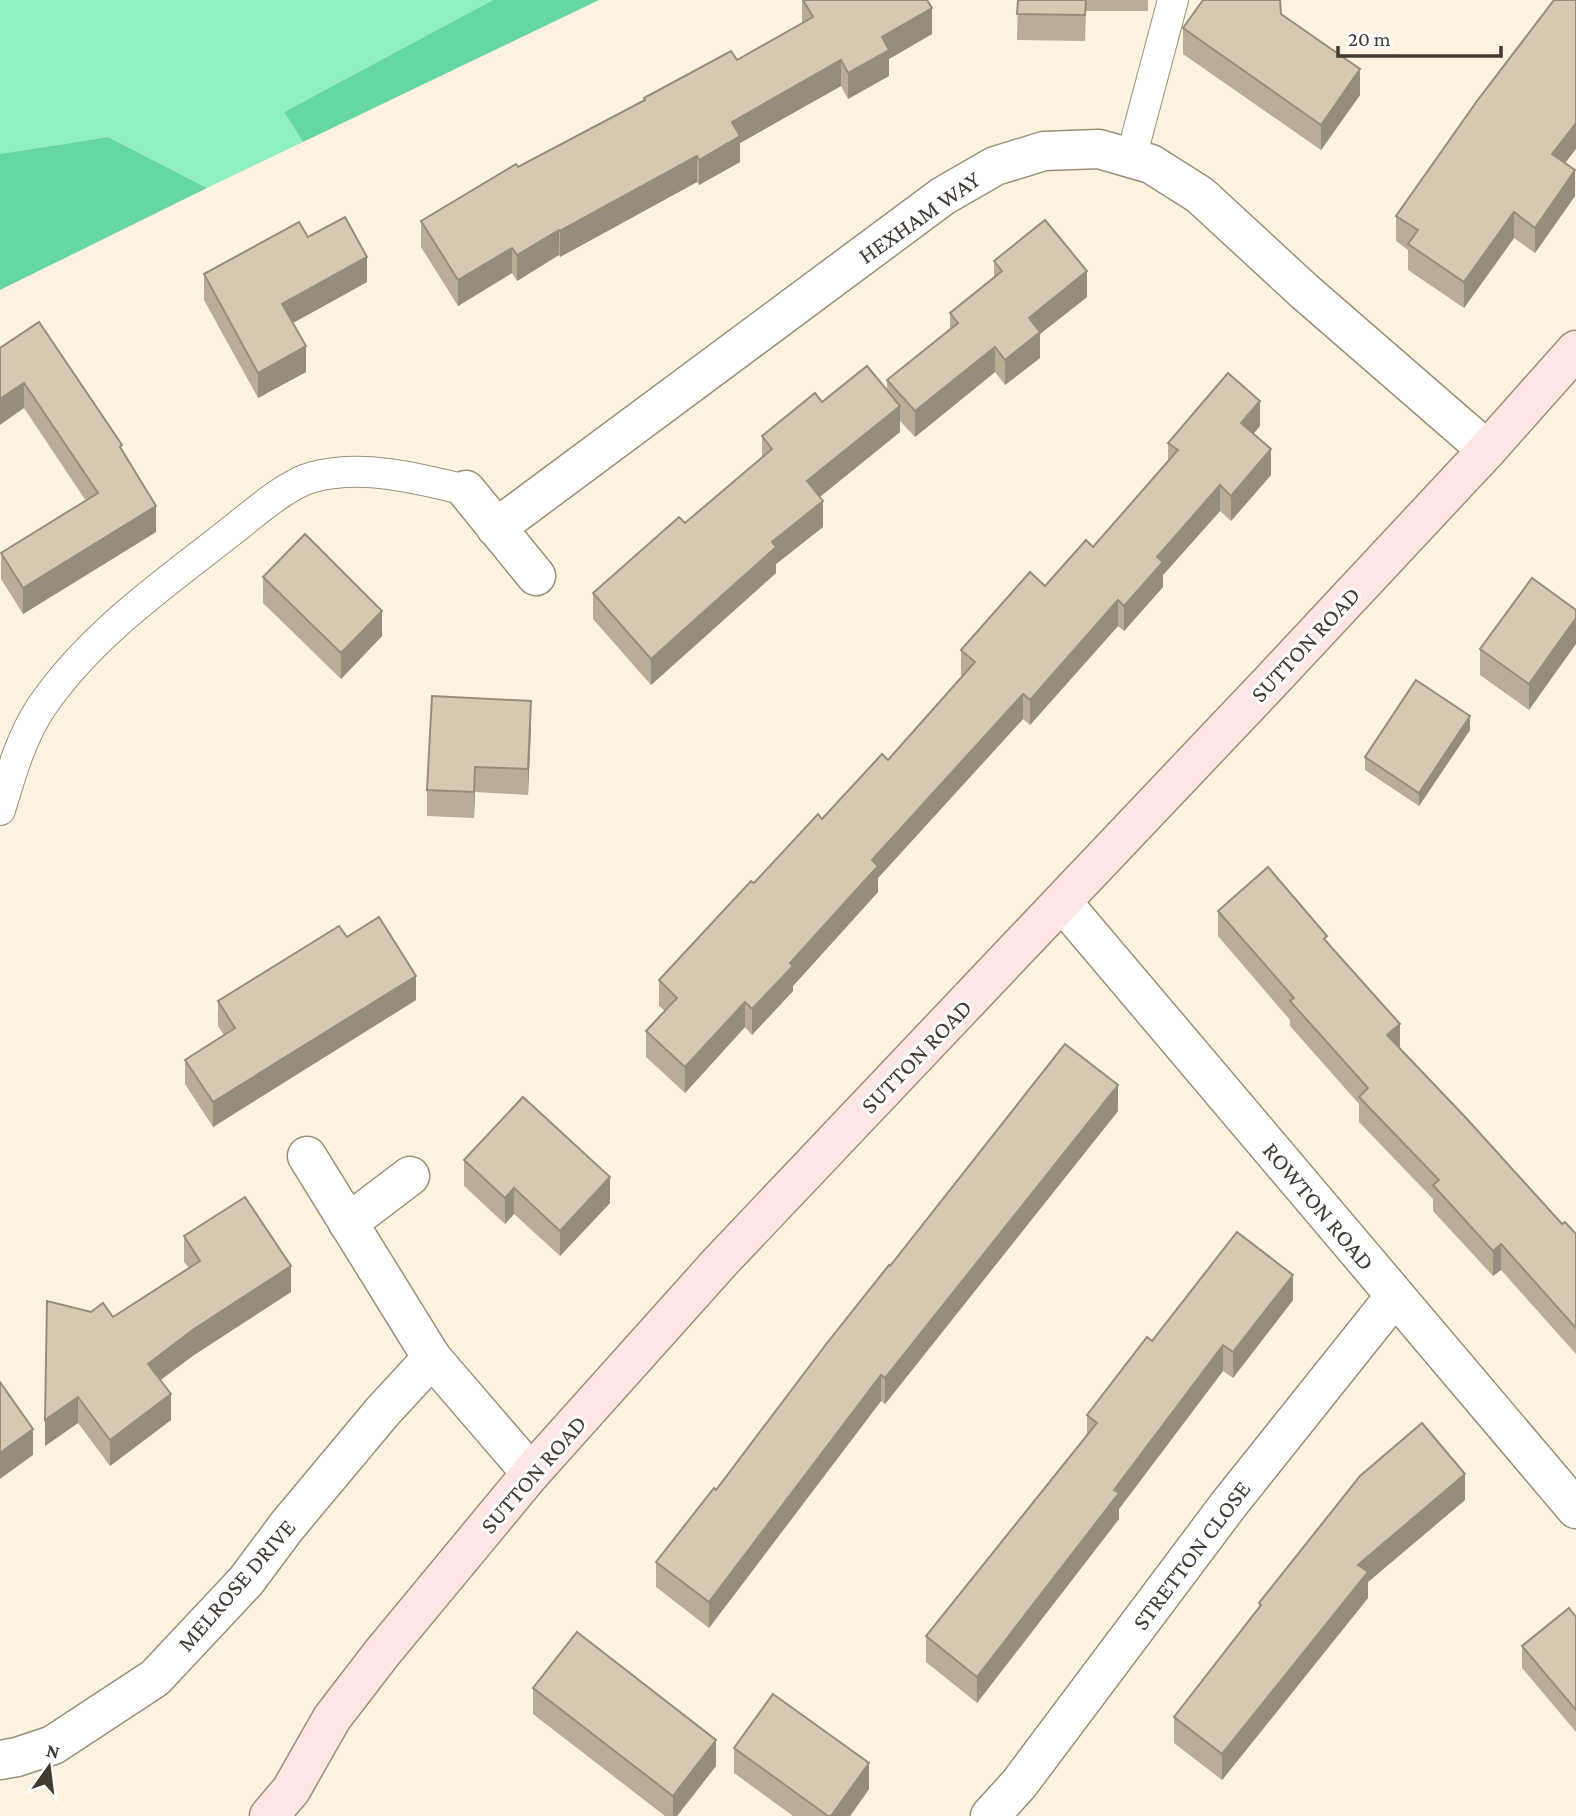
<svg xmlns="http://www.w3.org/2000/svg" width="1576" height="1816" viewBox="0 0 1576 1816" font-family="'Crimson Pro',serif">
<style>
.green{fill:#8fefc1}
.forest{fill:#65d7a5}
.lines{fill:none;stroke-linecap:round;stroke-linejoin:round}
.lane-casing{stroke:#9b8f78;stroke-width:32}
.street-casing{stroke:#9b8f78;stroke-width:41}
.secondary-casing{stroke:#9b8f78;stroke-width:41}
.lane{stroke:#fff;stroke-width:30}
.street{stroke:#fff;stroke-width:38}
.secondary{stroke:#fde6e4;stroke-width:38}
.wall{fill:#b9ad98}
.shaded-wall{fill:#968d7c}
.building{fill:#d7c9b1;stroke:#968d7c;stroke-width:2}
.labels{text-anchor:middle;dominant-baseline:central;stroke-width:6;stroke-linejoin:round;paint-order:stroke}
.street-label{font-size:24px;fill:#413b32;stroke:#fff}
</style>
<rect width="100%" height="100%" fill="#fdf2df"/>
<polygon class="green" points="0,0 493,0 284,112 303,142 207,188 108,137 0,154"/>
<g class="forest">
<polygon points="493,0 599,0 303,142 284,112"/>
<polygon points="108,137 207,188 0,290 0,154"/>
</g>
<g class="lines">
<g class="lane-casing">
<g id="lane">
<polyline points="1131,158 1173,0"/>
<path d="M0,810C11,774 21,737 42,706C90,636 159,588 225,536C249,518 284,485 313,477C363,464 418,478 466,490"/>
</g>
</g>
<g class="street-casing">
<g id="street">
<polyline points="466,490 536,576"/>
<polyline points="496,528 943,196 995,166 1044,151 1099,149 1151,164 1200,195 1304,291 1487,450"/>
<polyline points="1062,902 1576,1509"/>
<polyline points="307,1156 432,1358 531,1473"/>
<polyline points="348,1223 410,1176"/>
<polyline points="0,1760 17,1757 53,1745 155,1678 246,1581 287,1526 383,1411 432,1358"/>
<polyline points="990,1816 1019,1784 1229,1504 1395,1296"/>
</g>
</g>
<g class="secondary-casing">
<polyline id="secondary" points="269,1816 291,1790 332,1718 382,1653 531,1473 721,1261 1274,678 1487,450 1576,350"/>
</g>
<use href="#lane" class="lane"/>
<use href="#street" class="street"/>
<use href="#secondary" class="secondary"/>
</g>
<g class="wall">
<polygon points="802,0 927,0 932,34 889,59 889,76 848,99 841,86 740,143 740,162 699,185 697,182 560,257 559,255 517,281 512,273 458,306 421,247 421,221 518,167 644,101 644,98 737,60 802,23"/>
<polygon points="1018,0 1148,0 1148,11 1086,11 1085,41 1017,40"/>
<polygon points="1183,28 1360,95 1321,150 1183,54"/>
<polygon points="1565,163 1575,196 1535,253 1514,238 1464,308 1408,270 1408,250 1396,241 1396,216"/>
<polygon points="994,261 1087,297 1040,334 1040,358 1005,385 995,372 915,437 900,421 900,432 820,497 823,527 776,564 776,573 651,685 593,619 593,593 685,523 762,459 762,436 822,402 887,390 887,380 950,329 950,313 994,277"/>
<polygon points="204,274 367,282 293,323 306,372 258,398 204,300"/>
<polygon points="0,348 122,451 156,532 23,614 1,579 1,553 86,501 24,408"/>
<polygon points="1260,426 1253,434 1271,475 1231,521 1220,511 1163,575 1163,587 1124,631 1118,626 1030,725 1023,719 878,878 878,892 793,986 793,991 752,1035 745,1027 685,1093 646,1057 646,1031 665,1011 659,1006 659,980 754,883 822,819 888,760 962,676 961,675 961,650 1045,586 1093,547 1168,460 1168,443"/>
<polygon points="263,577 382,636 341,679 263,603"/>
<polygon points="1576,610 1529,710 1480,675 1480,649"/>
<polygon points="531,727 528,795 475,792 474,818 427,816 427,790"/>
<polygon points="1470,730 1419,806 1365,770 1365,757"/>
<polygon points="1218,911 1327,944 1400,1048 1562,1224 1576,1234 1576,1354 1501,1270 1493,1276 1433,1211 1433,1199 1359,1122 1359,1104 1290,1026 1290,1020 1218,936"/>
<polygon points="347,937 416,1000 213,1127 185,1084 185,1060 224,1035 218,1026 218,1001"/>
<polygon points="1118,1111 885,1404 881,1401 709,1628 656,1587 656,1562 716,1490 890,1266"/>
<polygon points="464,1160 610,1203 560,1256 514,1214 505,1224 464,1186"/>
<polygon points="184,1236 291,1292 194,1355 161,1380 171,1420 110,1466 78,1423 45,1446 91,1312 113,1317 189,1268 184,1262"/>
<polygon points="1293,1300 1233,1378 1223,1371 1119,1509 1119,1519 977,1703 926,1662 926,1636 1087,1434 1087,1415 1152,1341"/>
<polygon points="1465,1500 1368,1582 1368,1598 1222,1780 1174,1743 1174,1717 1259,1608 1259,1603"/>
<polygon points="1576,1617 1576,1732 1522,1668 1522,1646"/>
<polygon points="533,1688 716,1766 677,1816 665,1816 533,1714"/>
<polygon points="734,1748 869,1789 850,1816 793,1816 734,1773"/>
</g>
<g class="shaded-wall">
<polygon points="932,8 932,34 889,59 889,76 848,99 848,73 882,37"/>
<polygon points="841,60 841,86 740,143 740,162 699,185 699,160 732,122"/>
<polygon points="1360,69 1360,95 1321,150 1321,125"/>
<polygon points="1576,123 1576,149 1552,180 1552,154"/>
<polygon points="697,156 697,182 560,257 560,231"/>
<polygon points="1575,170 1575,196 1535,253 1535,228"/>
<polygon points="1514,212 1514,238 1464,308 1464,282"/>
<polygon points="559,230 559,255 517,281 517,255"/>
<polygon points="512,248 512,273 458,306 458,280"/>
<polygon points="367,257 367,282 282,329 282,304"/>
<polygon points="1087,271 1087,297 1040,334 1040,358 1005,385 1005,360 1029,318"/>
<polygon points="306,346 306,372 258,398 258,373"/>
<polygon points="995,347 995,372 915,437 915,411"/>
<polygon points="24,383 24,408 0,425 0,399"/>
<polygon points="1260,401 1260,426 1241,449 1241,423"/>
<polygon points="900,406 900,432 807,507 807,481"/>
<polygon points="1271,449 1271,475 1231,521 1231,496"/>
<polygon points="1220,485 1220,511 1163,575 1163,587 1124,631 1124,606 1157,557"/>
<polygon points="823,501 823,527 776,564 776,573 651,685 651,659 772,542"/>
<polygon points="156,506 156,532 23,614 23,588"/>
<polygon points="1118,600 1118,626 1030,725 1030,700"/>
<polygon points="382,611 382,636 341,679 341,653"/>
<polygon points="1576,618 1576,644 1529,710 1529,684"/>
<polygon points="1023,694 1023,719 878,878 878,892 793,986 793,991 752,1035 752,1009 790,963 872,860"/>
<polygon points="531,701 531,727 528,795 528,769"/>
<polygon points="1470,716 1470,730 1419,806 1419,793"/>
<polygon points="475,767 475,792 474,818 474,792"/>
<polygon points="416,976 416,1000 213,1127 213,1102"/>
<polygon points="745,1002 745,1027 685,1093 685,1067"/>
<polygon points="1400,1024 1400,1050 1387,1035"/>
<polygon points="1118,1085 1118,1111 885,1404 885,1378"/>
<polygon points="610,1177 610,1203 560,1256 560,1231"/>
<polygon points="514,1188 514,1214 505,1224 505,1198"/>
<polygon points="1501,1244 1501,1270 1493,1276 1493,1251"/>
<polygon points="291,1266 291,1292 194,1355 148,1389 148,1364 194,1329"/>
<polygon points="1293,1275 1293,1300 1233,1378 1233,1352"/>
<polygon points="1223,1345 1223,1371 1119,1509 1119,1519 977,1703 977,1677 1114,1490"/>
<polygon points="881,1375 881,1401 709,1628 709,1602"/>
<polygon points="171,1394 171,1420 110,1466 110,1440"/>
<polygon points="78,1397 78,1423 45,1446 45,1420"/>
<polygon points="33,1429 33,1455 0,1479 0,1453"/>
<polygon points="1465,1474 1465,1500 1368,1582 1368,1598 1222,1780 1222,1754 1358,1565"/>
<polygon points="716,1740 716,1766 677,1816 673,1816 673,1796"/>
<polygon points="869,1763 869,1789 850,1816 831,1816"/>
</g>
<g class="building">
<polygon points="803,0 927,0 932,8 882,37 889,50 848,73 841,60 732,122 740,136 699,160 697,156 560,231 559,230 517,255 512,248 458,280 421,221 516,164 518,167 645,100 644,98 731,51 737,60 813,17"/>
<polygon points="1018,0 1086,0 1085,15 1017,14"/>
<polygon points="1203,0 1280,0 1281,14 1360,69 1321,125 1183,28"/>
<polygon points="1554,0 1576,0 1576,123 1552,154 1575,170 1535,228 1514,212 1464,282 1408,244 1418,230 1396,216 1477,101"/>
<polygon points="345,217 367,257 282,304 306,346 258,373 204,274 299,222 308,237"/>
<polygon points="1045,220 1087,271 1029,318 1040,332 1005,360 995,347 915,411 887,380 958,323 950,313 1002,271 994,261"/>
<polygon points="39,322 122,445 120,447 156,506 23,588 1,553 98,493 24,383 0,399 0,348"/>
<polygon points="867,366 900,406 807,481 823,501 772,542 776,547 651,659 593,593 679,517 685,523 772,449 762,436 815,393 822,402"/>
<polygon points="1228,373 1260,401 1241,423 1271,449 1231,496 1220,485 1157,557 1163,562 1124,606 1118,600 1030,700 1023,694 872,860 878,866 790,963 793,966 752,1009 745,1002 685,1067 646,1031 677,998 659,980 751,881 754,883 818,814 822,819 882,754 888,760 975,662 961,650 1030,572 1045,586 1086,540 1093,547 1178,450 1168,443"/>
<polygon points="305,534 382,611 341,653 263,577"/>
<polygon points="1532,578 1576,610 1576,618 1529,684 1480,649"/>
<polygon points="1416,680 1470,716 1419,793 1365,757"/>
<polygon points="432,696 531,701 528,769 475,767 474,792 427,790"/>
<polygon points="1268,867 1327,936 1324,939 1400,1024 1387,1035 1467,1119 1562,1224 1565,1222 1576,1234 1576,1328 1501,1244 1493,1251 1433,1185 1439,1180 1359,1097 1368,1088 1290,1001 1294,998 1218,911"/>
<polygon points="379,917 416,976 213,1102 185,1060 235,1028 218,1001 339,926 347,937"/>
<polygon points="1065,1044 1118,1085 885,1378 881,1375 709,1602 656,1562 714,1488 716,1490 827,1343 889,1265 890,1266"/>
<polygon points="523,1097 610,1177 560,1231 514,1188 505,1198 464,1160"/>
<polygon points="245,1197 291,1266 194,1329 148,1364 171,1394 110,1440 78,1397 45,1420 47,1301 91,1312 103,1303 113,1317 200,1261 184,1236"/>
<polygon points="1237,1232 1293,1275 1233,1352 1223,1345 1114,1490 1119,1493 977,1677 926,1636 1097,1423 1087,1415 1147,1337 1152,1341"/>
<polygon points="0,1382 33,1429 0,1453"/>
<polygon points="1422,1423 1465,1474 1358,1565 1368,1572 1222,1754 1174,1717 1261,1605 1259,1603 1360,1476"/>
<polygon points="1569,1608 1576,1617 1576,1710 1522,1646"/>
<polygon points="577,1632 716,1740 673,1796 533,1688"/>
<polygon points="773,1694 869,1763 831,1816 828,1816 734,1748"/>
</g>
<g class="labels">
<g class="street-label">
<text transform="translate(919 217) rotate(-35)">HEXHAM WAY</text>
<text transform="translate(1305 644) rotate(-47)">SUTTON ROAD</text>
<text transform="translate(916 1056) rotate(-46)">SUTTON ROAD</text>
<text transform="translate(1319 1206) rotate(50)">ROWTON ROAD</text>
<text transform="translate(533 1474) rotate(-49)">SUTTON ROAD</text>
<text transform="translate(1191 1555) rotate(-53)">STRETTON CLOSE</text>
<text transform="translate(236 1585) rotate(-49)">MELROSE DRIVE</text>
</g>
</g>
<g transform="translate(49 1767) rotate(14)" stroke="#ffffff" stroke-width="5" paint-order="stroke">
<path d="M0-5L12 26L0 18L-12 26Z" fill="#413b32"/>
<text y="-10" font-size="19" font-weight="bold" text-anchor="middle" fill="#413b32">N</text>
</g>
<path d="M1338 46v10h163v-10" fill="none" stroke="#413b32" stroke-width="3.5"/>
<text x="1348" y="46" font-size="21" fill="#413b32" stroke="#ffffff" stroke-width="5" paint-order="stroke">20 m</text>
</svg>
